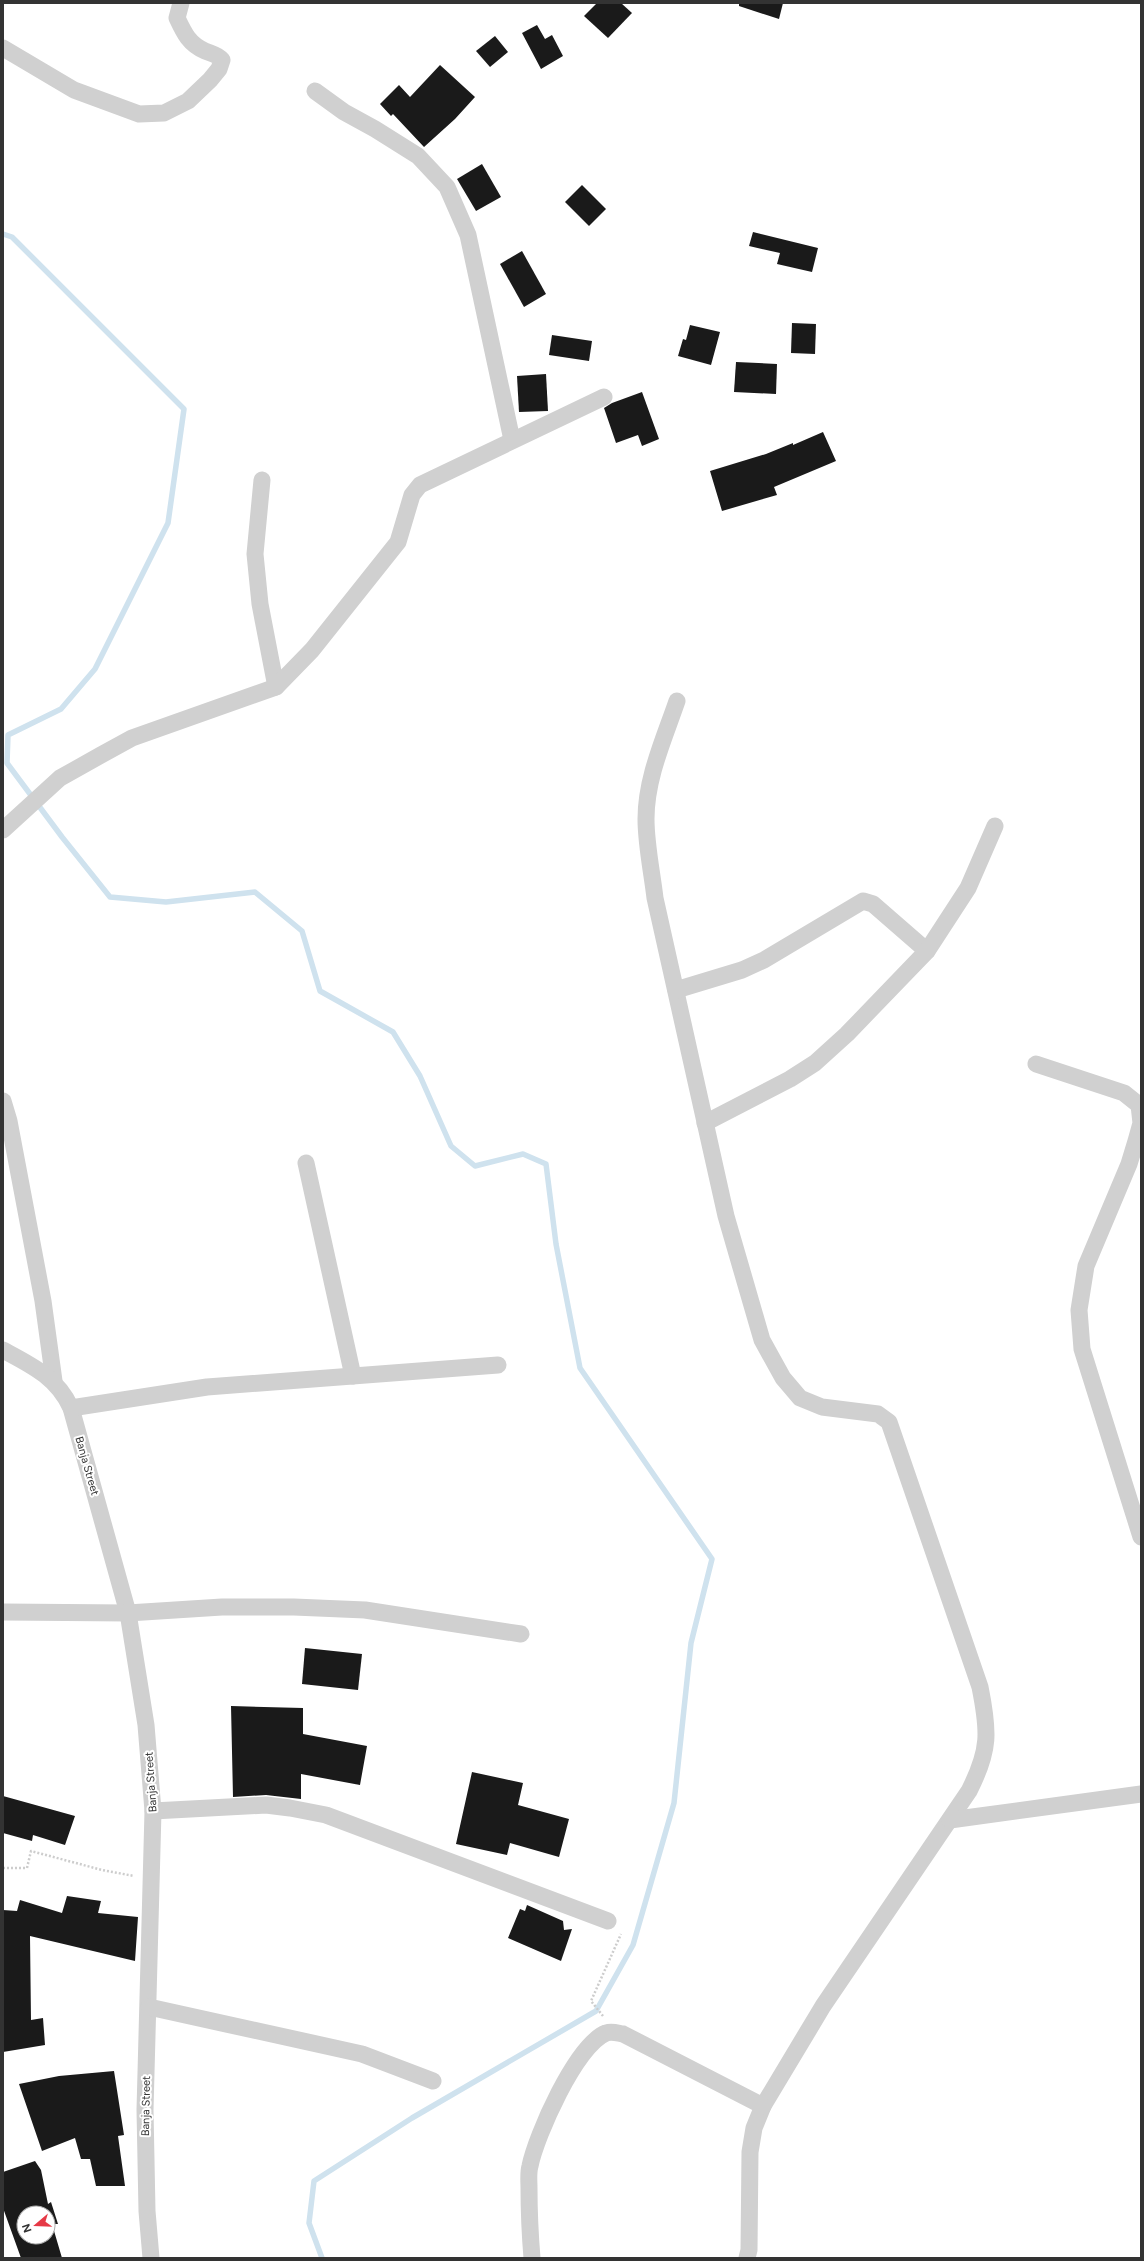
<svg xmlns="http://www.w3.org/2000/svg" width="1144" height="2261" viewBox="0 0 1144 2261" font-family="Figtree,sans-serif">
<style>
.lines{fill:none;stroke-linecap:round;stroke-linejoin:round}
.stream{stroke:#cfe2ee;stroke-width:5.5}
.building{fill:#1a1a1a;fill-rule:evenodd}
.path{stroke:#cdcdcd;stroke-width:2.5;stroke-dasharray:2 2;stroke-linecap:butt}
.minor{stroke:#d0d0d0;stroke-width:17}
.labels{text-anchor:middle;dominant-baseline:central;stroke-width:4;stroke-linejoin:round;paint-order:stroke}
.street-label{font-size:11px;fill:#333;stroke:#fff}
</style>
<rect width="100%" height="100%" fill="#fff"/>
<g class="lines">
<polyline class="stream" points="3,234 12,237 184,409 168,523 95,669 61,709 8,735 7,763 62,837 110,897 166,902 255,892 302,931 320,991 393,1032 420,1076 451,1146 475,1166 523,1154 546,1164 556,1244 580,1368 712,1559 691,1643 674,1803 633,1945 596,2011 412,2118 314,2181 309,2223 322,2258"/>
</g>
<g class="building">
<polygon points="597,3 621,3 632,13 608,38 584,16"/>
<polygon points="739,3 783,3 779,19 739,6"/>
<polygon points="537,25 545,39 552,35 563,56 541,69 522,33"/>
<polygon points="495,36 508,52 490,67 476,51"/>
<polygon points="440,65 475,97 455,119 424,147 393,114 391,116 380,104 399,85 410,97"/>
<polygon points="482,164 501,197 476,211 457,179"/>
<polygon points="582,185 606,209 589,226 565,202"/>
<polygon points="753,232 818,248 812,272 777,264 780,253 749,246"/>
<polygon points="522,251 546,294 524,307 500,264"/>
<polygon points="792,323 816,324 815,354 791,353"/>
<polygon points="690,325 720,332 711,365 678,356 683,339 686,340"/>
<polygon points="552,335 592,341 589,361 549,355"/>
<polygon points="736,362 777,364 776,394 734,392"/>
<polygon points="546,374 548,411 519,412 517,376"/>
<polygon points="642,392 659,439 642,446 638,435 616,443 604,408 612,403"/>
<polygon points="823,432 836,461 774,487 777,495 722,511 710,471 766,454 793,443 793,445"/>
<polygon points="305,1648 362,1654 358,1690 302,1684"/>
<polygon points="231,1706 303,1708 303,1734 367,1746 360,1785 301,1774 301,1799 266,1795 233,1797"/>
<polygon points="472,1772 523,1783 518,1805 569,1819 559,1857 510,1843 507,1855 456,1844"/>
<polygon points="3,1796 75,1816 65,1845 33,1835 32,1841 3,1833"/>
<polygon points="67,1896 101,1901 98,1913 138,1917 135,1961 30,1936 31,2020 43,2018 45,2045 3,2052 3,1910 17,1911 20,1900 62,1913"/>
<polygon points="527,1905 563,1921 564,1930 572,1929 561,1961 508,1938 520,1909 525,1911"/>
<polygon points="114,2071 124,2135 118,2136 125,2186 96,2186 90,2159 81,2159 75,2138 42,2151 19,2084 59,2076"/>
<path d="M35,2161L41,2170L48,2204L51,2202L58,2224H52L62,2258H21L3,2208V2172ZM24,2213H48V2237H24Z"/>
</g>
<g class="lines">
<g class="path">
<polyline points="3,1868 27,1868 31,1851 102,1870 134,1876"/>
<polyline points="603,2016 591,2001 621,1934"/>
</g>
<g class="minor">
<path d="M3,48L74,90L139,114L164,113L188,101L210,80L219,69L222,60C217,54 212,54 205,51C189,44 184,33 177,18L181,3"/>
<polyline points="315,91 344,112 375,129 418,156 447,187 468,235 512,440"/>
<polyline points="262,480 255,554 260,604 276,687"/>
<path d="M677,701C664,739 646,778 646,819C646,845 652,872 655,898L726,1216L762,1340L783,1378L800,1398L822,1407L878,1414L889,1422L980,1687C989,1732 990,1750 969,1791L823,2006L763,2106L754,2128L750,2152L749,2250L747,2258"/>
<polyline points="3,830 60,778 101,755 132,738 276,687 312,650 398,542 412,495 420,485 604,397"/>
<polyline points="676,990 742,970 764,960 863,901 873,904 927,951"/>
<polyline points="1036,1064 1124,1093 1139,1105 1141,1123 1136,1141 1129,1164 1086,1266 1079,1310 1082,1349 1141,1537"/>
<polyline points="3,1101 9,1121 43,1301 54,1381"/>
<polyline points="705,1123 790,1079 815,1063 847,1034 927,951 968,888 995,826"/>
<polyline points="306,1163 353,1376"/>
<path d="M3,1350C31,1365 57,1377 71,1408L128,1613L146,1725L153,1811L145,2110L147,2211L151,2258"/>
<polyline points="71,1408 207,1387 498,1365"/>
<polyline points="3,1612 128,1613 222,1607 294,1607 365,1610 521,1634"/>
<polyline points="153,1811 266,1805 290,1808 326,1815 608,1921"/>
<polyline points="950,1820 1141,1794"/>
<polyline points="149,2007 362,2054 433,2081"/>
<path d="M532,2258C530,2234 529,2211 529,2188C529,2181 528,2173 530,2166C536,2136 576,2045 606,2033C612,2031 617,2033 623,2034L763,2106"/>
</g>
</g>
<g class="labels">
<g class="street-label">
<text transform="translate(87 1466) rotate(74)">Banja Street</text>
<text transform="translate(151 1782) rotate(-94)">Banja Street</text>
<text transform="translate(146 2106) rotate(-89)">Banja Street</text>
</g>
</g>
<rect width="1144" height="2261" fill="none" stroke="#333333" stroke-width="8"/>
<g transform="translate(36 2225) rotate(251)"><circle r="19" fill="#ffffff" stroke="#adadad"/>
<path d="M0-3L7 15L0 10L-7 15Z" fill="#e63946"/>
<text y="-6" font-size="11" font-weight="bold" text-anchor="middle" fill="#333333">N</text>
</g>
</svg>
